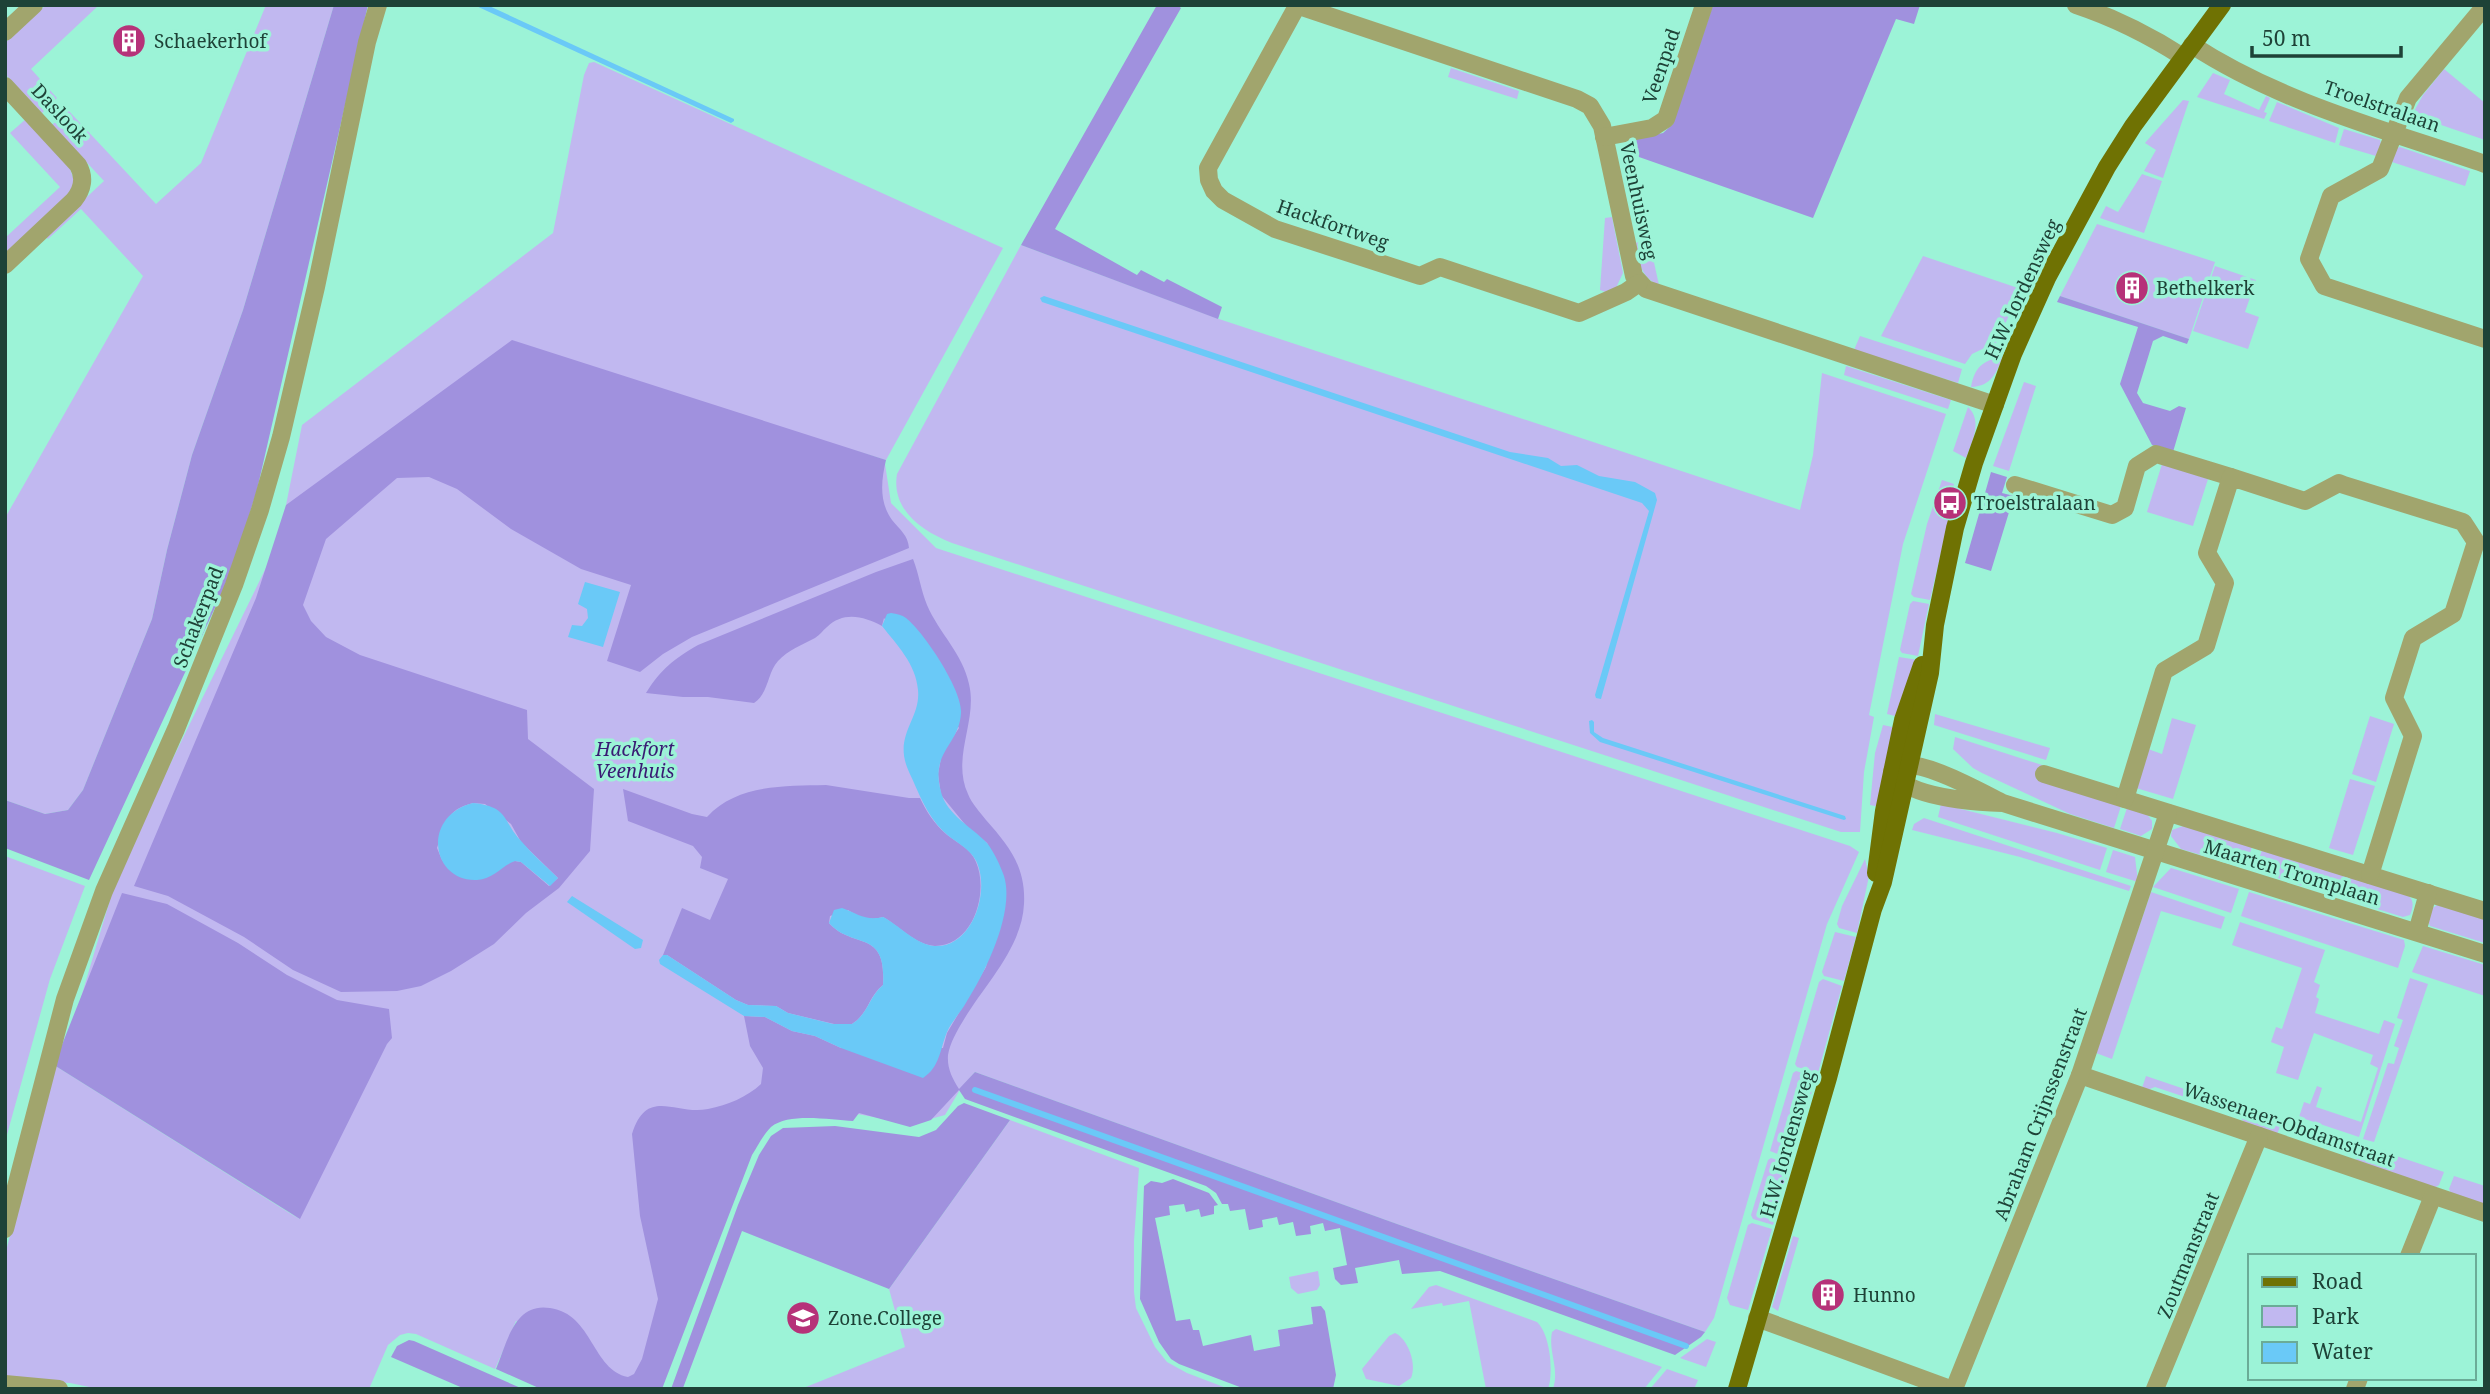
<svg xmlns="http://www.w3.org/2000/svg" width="2490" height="1394" viewBox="0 0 2490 1394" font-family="'Noto Serif',serif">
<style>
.green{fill:#c1b8f0}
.forest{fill:#a091de;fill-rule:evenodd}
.water{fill:#6ac9f7}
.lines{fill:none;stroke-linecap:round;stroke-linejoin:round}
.stream{stroke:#6ac9f7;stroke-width:6}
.minor{stroke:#a1a56d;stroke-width:18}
.major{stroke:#6f7203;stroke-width:18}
.labels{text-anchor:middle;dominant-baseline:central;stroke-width:7;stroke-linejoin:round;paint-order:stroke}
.poi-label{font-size:19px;fill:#1e4237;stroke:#9cf3d7;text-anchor:start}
.street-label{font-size:19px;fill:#1e4237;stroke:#9cf3d7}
.park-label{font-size:19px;font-style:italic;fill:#391a73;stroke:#9cf3d7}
</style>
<rect width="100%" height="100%" fill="#9cf3d7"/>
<g class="green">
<polygon points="46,5 99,5 31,69 57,98 42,113 5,74 5,43"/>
<polygon points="266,5 334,5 243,310 192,455 167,550 152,619 83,790 68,810 45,814 5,800 5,518 143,276 81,209 48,239 45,236 104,181 52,125 68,110 156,204 201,163"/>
<polygon points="594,62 1003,248 886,460 813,438 885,464 891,503 936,548 1850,846 1859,852 1827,924 1714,1318 1705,1332 1397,1224 975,1072 961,1088 945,1115 912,1124 819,1107 781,1110 751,1137 653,1389 618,1389 516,1321 495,1369 416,1334 408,1333 400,1335 388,1345 369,1389 99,1389 70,1383 5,1379 5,1255 54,1065 299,1219 67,1045 119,869 301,496 286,505 302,425 553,233 584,75 589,63"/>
<polygon points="1451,68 1519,91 1517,99 1448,77"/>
<polygon points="2444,69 2485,103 2485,140 2412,115 2423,95"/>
<polygon points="2213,73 2230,80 2224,94 2259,110 2266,96 2270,98 2264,112 2267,113 2264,119 2197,97"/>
<polygon points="2183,100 2189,101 2163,178 2144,171 2156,150 2145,143"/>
<polygon points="2277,102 2339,128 2335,143 2269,121"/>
<polygon points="26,119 69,165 74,181 71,193 5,255 5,238 60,187 10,133"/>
<polygon points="2344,129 2380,140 2381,144 2376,156 2339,145"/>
<polygon points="2400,147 2470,171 2465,186 2392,162 2397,148"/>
<polygon points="2142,174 2162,181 2144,233 2100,218 2106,206 2118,212"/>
<polygon points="1612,217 1623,273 1615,290 1608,293 1600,290 1605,218"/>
<polygon points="2097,224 2215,262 2189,339 2060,296"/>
<path d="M1649,240L1659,285C1640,277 1639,261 1635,243Z"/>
<path d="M1021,245L1219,319L1800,510L1813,455L1822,373L1946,414L1903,544L1869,715L1874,717L1864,772L1860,832H1841L952,543C922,531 891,510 897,474Z"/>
<polygon points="1923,256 2021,289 1997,342 1972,354 1965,364 1881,336"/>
<polygon points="2215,266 2256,280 2245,312 2259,317 2248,349 2193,331"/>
<polygon points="1860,336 1962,369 1958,383 1854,350"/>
<path d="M2003,356C1996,373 1992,386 1971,387C1975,366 1983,361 2003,356Z"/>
<polygon points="1846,366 1951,400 1948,409 1844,375"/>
<polygon points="2024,382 2036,386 2009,471 1993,466"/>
<path d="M1968,407C1983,421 1972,442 1966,458L1953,451Z"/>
<polygon points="2162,464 2208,479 2193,526 2147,512"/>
<polygon points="1942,480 1954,484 1948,504 1952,505 1930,600 1914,597 1911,594 1927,524"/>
<polygon points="1913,601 1929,604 1918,656 1902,653 1900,650 1910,604"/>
<polygon points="1899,657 1918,660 1899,717 1887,714"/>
<polygon points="1935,714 2050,748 2046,760 1934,725"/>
<polygon points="2370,716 2394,724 2376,782 2352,774"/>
<polygon points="2172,718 2196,725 2173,799 2136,788 2148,749 2162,754"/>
<polygon points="1883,725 1897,728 1880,807 1870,805 1875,753"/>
<polygon points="1955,737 2042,765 2036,779 2121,806 2114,828 2070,814 1982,773 1973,768 1953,749"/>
<polygon points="2350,779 2375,786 2353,855 2329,848"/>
<polygon points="1941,804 2057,833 2107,848 2100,870 1938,817"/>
<polygon points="2127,808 2147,814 2152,821 2152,829 2141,836 2120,829"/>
<polygon points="1924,818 2131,886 2129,891 2020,857 1912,830 1914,824"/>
<polygon points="2183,826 2252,847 2245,868 2181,849 2171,836 2172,830"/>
<polygon points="2113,850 2135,857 2138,882 2106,872"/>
<path d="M2262,850L2407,895C2415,900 2413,908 2410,915L2403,917L2255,871Z"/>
<polygon points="5,856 85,886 50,979 5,1142"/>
<polygon points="1865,859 1869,876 1857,933 1839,928 1837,924 1842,906"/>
<polygon points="2171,868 2239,889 2231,913 2153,887"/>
<polygon points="2151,892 2225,917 2221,929 2161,911 2112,1059 2096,1053"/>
<polygon points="2249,892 2404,940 2405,946 2398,968 2241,916"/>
<polygon points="2437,905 2485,919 2485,943 2430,926 2428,921 2430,910"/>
<polygon points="2240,922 2325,950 2314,982 2320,985 2316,997 2319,999 2315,1013 2379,1034 2384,1020 2395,1024 2359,1137 2299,1117 2304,1102 2310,1104 2317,1086 2322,1088 2316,1107 2361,1122 2378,1068 2370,1064 2373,1055 2314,1033 2298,1080 2276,1073 2284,1047 2271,1042 2276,1027 2282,1029 2302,968 2232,945"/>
<polygon points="1835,932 1856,937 1844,981 1824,976 1822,972"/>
<polygon points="2423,946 2485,965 2485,996 2412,972"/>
<polygon points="2410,978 2428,984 2374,1142 2363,1139 2388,1063 2394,1064 2399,1048 2394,1046 2403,1020 2397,1018"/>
<polygon points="1823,979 1842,986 1818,1073 1797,1067 1795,1064 1819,982"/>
<polygon points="1796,1071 1816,1077 1792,1160 1770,1151 1793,1073"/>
<polygon points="2146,1076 2282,1122 2277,1134 2244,1122 2239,1115 2155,1087 2147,1090 2142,1088"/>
<polygon points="1010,1120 1139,1168 1134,1241 1134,1292 1136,1308 1155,1347 1167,1362 1187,1373 1229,1389 801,1389 905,1347 889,1289"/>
<polygon points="2361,1144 2444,1172 2439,1185 2434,1188 2356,1161"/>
<polygon points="1771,1158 1791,1164 1773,1225 1753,1219 1751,1215 1768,1160"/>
<polygon points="2454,1176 2485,1186 2485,1205 2451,1193 2449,1189"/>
<polygon points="1752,1223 1772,1229 1748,1310 1730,1305 1727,1298 1748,1225"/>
<polygon points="1793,1236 1799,1238 1778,1311 1772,1307"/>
<polygon points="1318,1271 1320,1285 1317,1290 1298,1294 1291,1288 1289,1277"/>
<path d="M1436,1285L1537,1322C1550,1334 1554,1372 1548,1389H1486L1469,1301L1443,1306L1442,1303L1411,1309L1429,1287Z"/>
<path d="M1556,1329L1662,1367L1644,1389H1553C1560,1369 1548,1352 1552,1332Z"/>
<path d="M1395,1333C1408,1339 1417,1364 1411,1378L1399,1386L1366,1379L1362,1369L1389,1336Z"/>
<polygon points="1707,1339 1716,1342 1706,1367 1680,1358"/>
<polygon points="1667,1369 1698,1380 1694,1389 1650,1389"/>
</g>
<g class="forest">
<polygon points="334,5 368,5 257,490 232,571 89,880 5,848 5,800 45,814 68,810 83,790 152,619 167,550 192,455 243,310"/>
<polygon points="1157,5 1177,5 1181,8 1055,229 1137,275 1141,270 1164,282 1167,279 1222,307 1218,319 1021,245"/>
<polygon points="1713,5 1920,5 1914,24 1896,19 1813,218 1639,157 1635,139 1663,133 1673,124"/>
<polygon points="2060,296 2189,339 2187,344 2163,336 2153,341 2137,393 2143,403 2170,411 2179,406 2186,408 2173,452 2152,445 2120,384 2138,327 2057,302"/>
<path d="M512,340L886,460C881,481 879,502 892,520C900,530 908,535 909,548L692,637L663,654L640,672L607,661L631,585L581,569L511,529L457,489L429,477L397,478L326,539L303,605L311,621L326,637L360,655L527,710L528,739L594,789L590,851L559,888L526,913L494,944L451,971L421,986L397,991L341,992L293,970L244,937L168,896L134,886L256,598L286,505ZM473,803L485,804L511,824L521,842L558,878L549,886L521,862L515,861L449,869L442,860L437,848C446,824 445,810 473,803Z"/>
<polygon points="1991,472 2007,477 2002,493 2014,496 1991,571 1965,563"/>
<path d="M913,559C919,574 921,591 927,605C939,633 963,654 969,684C978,721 951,757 968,794C972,804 980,812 986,820C1009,846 1026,867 1024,904C1022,948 984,985 963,1021C957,1031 950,1043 948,1055C947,1068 952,1078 959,1089L975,1072L1397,1224L1705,1332L1701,1337L1675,1355L1440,1271L1402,1274L1399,1260L1355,1268L1358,1283L1341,1285L1335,1279L1333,1268L1347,1265L1340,1228L1325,1231L1323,1223L1310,1226L1311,1234L1296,1236L1293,1222L1279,1225L1277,1217L1262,1220L1263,1227L1249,1230L1245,1209L1230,1211L1228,1204H1222L1216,1193L1206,1186L965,1099L959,1090L931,1120L910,1127L859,1113L853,1121C831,1120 789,1112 771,1127C763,1135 758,1146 752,1155L662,1389H541L496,1369C507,1343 514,1302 550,1308C593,1314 592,1370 628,1377L634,1374L642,1359L658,1299L640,1216L632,1134C647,1086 676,1116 708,1109C728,1105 747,1097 761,1084L763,1068L750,1046L744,1016L765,1017L792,1031L815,1036L841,1048H943L947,1033L986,967L1004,878L987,843L968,828L941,795L938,774L942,753L959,728L884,618L882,626C864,616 843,611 827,627C822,631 820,635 815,638C802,645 788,650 778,661C767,673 769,693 754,703L708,697H683L646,693C661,669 674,659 698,645L876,572Z"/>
<path d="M826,785L909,798H920C926,811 934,823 945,833C955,842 971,848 976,862C989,891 974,946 935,946C916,945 899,926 883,917C869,921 860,918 848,910L830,916L829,923C853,950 887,928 883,985C868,997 869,1013 852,1024H834L788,1013L776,1006L748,1005L736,1000L667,955H663L682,908L710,920L728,879L700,868L702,857L693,846L628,821L623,789L692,814L707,817C737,784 785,786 826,785Z"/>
<polygon points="122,893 167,904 238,943 287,975 337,1000 389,1009 392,1038 387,1044 300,1219 54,1065"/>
<polygon points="964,1103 1010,1120 889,1289 742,1231 683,1388 671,1389 738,1205 759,1155 771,1136 783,1128 835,1126 919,1137 936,1130 958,1106"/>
<polygon points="1173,1179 1209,1193 1218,1205 1214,1206 1214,1214 1201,1217 1199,1209 1186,1212 1184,1204 1169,1206 1170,1215 1155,1218 1176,1321 1190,1319 1193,1330 1199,1330 1203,1346 1251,1335 1254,1351 1280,1346 1278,1330 1313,1324 1311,1307 1321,1306 1325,1311 1336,1375 1333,1389 1245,1389 1179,1364 1171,1359 1159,1342 1140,1299 1144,1186 1151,1181 1162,1183"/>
<polygon points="409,1340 414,1341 523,1389 465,1389 391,1357 397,1346"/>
</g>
<g class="water">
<polygon points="474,5 487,5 734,119 734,121 731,123"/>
<polygon points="1044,296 1510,452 1548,458 1561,466 1577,465 1599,476 1635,482 1655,493 1657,500 1601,699 1596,698 1595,695 1649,511 1642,503 1042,302 1040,298"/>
<polygon points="585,582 620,592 603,647 568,637 572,625 582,626 588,618 587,609 578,604"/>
<path d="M891,613C897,614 902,615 906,618C924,632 963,691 961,713C959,746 930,751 941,792C947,815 972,827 987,843C994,852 1000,865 1004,876C1015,912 986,971 967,1001C961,1012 952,1021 947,1032C940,1049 940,1067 923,1078L841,1048L815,1036L792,1031L765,1017L744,1016L660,964L659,960L663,955H667L736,1000L748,1005L776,1006L788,1013L833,1024H852C869,1013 868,998 883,985C887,928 853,950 829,923L834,910L842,908C858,914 866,921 883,917C899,925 915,944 934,946C973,949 992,888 975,859C968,847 953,841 943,831C926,814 919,793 909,772C892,735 921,720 918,690C916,664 897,645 882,626L887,614Z"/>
<polygon points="1592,720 1594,722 1594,732 1603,738 1845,816 1846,819 1844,820 1600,742 1590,733 1589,721"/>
<path d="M473,803C510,807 501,820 522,842C533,855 546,866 558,878L550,886L521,862L515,861C501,866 494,879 477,880C431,882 421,816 473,803Z"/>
<polygon points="572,896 643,940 641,948 635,949 567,902"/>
</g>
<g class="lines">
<polyline class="stream" points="975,1090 1686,1346"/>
<g class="minor">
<polyline points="1296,5 1577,99 1590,106 1602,126 1634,276 1646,289 1995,405"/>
<path d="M2076,5C2115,18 2149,35 2183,57"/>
<polyline points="1297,6 1208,168 1209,180 1214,191 1223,200 1275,229 1420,276 1440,267 1579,313 1626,292 1639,283"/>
<polyline points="2485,6 2408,98 2380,169 2331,196 2309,259 2324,286 2485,339"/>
<polyline points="5,32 34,5"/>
<path d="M2192,45C2281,103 2386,130 2485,164"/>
<path d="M5,86L78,165C85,177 83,189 74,200L5,265"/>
<polyline points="1604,137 1652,128 1666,119 1704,5"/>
<polyline points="2015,485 2112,515 2125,508 2137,466 2156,454 2231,477"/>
<polyline points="2044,774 2485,911"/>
<polyline points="2125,799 2164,671 2206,646 2225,583 2207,553 2231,477 2305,501 2339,483 2344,485 2463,522 2476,542 2453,614 2413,638 2394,698 2413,736 2370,875"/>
<path d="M2003,803C1975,802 1907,798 1892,772C1897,769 1901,766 1908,765C1932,765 1981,792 2003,803L2485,954"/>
<polyline points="2417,932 2428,893"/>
<polyline points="2080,1075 2485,1213"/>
<polyline points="5,1229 65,999 104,891 176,729 234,585 260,510 281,437 316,287 367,42 378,5"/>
<polyline points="2409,1256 2433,1196"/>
<polyline points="1757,1318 1950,1389"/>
<polyline points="5,1384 59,1389"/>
<polyline points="1954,1389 2080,1075 2168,813"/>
<polyline points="2155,1389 2259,1136"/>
<polyline points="2355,1389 2359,1378"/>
</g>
<g class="major">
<polyline points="1876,873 1884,811 1903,720 1922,665"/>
<polyline points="1737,1389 1828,1078 1873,909 1883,882 1930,673 1935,625 1955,528 1974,463 2013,354 2047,278 2107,167 2133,126 2222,5"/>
</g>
</g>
<defs>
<g id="building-disc" transform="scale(1.75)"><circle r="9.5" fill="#b63279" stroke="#9cf3d7"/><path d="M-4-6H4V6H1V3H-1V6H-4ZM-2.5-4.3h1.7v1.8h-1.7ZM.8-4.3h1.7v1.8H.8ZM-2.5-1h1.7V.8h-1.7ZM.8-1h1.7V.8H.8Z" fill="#fff"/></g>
<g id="bus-disc" transform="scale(1.75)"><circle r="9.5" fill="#b63279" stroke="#9cf3d7"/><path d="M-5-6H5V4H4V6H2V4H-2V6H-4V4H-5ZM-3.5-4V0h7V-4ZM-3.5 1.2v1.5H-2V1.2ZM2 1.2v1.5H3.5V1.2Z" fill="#fff"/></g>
<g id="school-disc" transform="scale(1.75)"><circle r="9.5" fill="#b63279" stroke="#9cf3d7"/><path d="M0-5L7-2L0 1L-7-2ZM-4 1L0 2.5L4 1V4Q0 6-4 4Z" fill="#fff"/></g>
</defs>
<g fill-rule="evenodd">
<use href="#building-disc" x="129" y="41"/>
<use href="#building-disc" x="2132" y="288"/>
<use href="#bus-disc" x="1950" y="503"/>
<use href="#building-disc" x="1828" y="1295"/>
<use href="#school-disc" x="803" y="1318"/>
</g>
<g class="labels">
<g class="poi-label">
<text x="154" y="41">Schaekerhof</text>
<text x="2156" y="288">Bethelkerk</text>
<text x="1974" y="503">Troelstralaan</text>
<text x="1853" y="1295">Hunno</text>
<text x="828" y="1318">Zone.College</text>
</g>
<g class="street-label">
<text transform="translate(1661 66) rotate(-71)">Veenpad</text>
<text transform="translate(2382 106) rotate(19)">Troelstralaan</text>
<text transform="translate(60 113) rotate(47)">Daslook</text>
<text transform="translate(1639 201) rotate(78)">Veenhuisweg</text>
<text transform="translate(1333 224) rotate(19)">Hackfortweg</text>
<text transform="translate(2022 289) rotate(-65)">H.W. Iordensweg</text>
<text transform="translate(198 617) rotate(-69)">Schakerpad</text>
<text transform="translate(2292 872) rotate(17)">Maarten Tromplaan</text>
<text transform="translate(2040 1114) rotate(-69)">Abraham Crijnssenstraat</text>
<text transform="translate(2289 1124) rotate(19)">Wassenaer-Obdamstraat</text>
<text transform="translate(1787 1144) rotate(-74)">H.W. Iordensweg</text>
<text transform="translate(2188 1255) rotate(-68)">Zoutmanstraat</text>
</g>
<g class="park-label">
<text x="635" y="749">Hackfort<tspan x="635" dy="22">Veenhuis</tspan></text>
</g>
</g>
<rect width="2490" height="1394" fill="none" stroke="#1e4237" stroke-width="14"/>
<rect x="2248" y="1254" width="228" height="126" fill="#9cf3d7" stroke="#6aac97" stroke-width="2"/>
<rect x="2262" y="1277" width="35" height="10" fill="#6f7203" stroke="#6aac97" stroke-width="2"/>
<text x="2312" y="1289" font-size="21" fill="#1e4237">Road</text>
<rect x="2262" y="1306" width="35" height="21" fill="#c1b8f0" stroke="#6aac97" stroke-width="2"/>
<text x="2312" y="1324" font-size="21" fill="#1e4237">Park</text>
<rect x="2262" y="1342" width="35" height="21" fill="#6ac9f7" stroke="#6aac97" stroke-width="2"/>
<text x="2312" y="1359" font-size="21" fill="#1e4237">Water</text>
<path d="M2252 46v10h149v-10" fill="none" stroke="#1e4237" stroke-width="3.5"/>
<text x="2262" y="46" font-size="21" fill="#1e4237" stroke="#9cf3d7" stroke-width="5" paint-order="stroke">50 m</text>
</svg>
